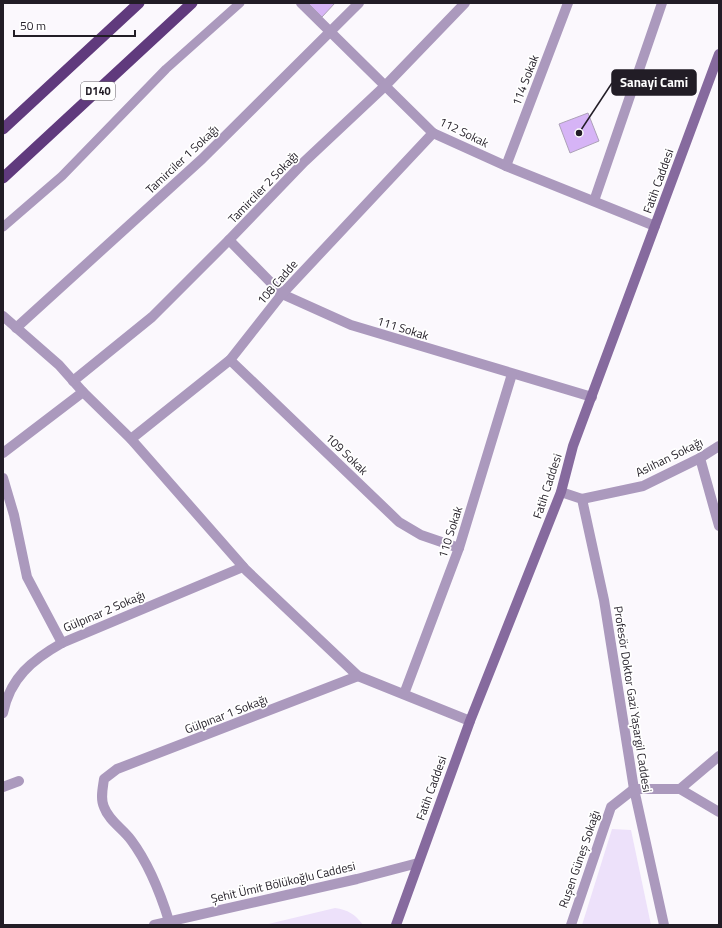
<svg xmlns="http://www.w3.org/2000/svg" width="722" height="928" viewBox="0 0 722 928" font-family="'Titillium Web',sans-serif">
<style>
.green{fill:#ede1fa}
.building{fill:#d6b4f6;stroke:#ada1b8}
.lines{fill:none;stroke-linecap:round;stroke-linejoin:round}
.service{stroke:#ab99bd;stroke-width:9}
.minor{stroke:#ab99bd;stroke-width:10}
.secondary{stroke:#866a9e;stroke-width:10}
.trunk{stroke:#603a7d;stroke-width:11}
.labels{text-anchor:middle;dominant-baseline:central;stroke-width:3.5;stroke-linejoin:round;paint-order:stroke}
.shield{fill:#fff;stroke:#646167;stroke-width:1}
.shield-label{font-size:11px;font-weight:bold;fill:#221d26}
.street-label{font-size:12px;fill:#221d26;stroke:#fff}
.leader{fill:none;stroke:#221d26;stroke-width:1.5}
.callout-dot{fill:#221d26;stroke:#fff;stroke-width:1.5}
.callout{fill:#221d26;stroke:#221d26;stroke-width:1.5}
.callout-label{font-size:13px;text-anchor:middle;font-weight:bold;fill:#fff}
</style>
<rect width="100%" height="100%" fill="#fbf8fd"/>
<g class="green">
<polygon points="612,829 631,830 651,925 582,925"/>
<path d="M335,908C348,910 355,914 363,925H264Z"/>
</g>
<g class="building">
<polygon points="308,3 335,3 322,17"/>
<polygon points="588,113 599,141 570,153 559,124"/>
</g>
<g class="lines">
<polyline class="service" points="3,227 62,176 166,69 240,3"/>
<g class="minor">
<polyline points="301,3 433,133 506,166 655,226"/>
<polyline points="506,166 568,3"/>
<polyline points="594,201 662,3"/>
<polyline points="229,240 282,294 351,325 592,397"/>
<polyline points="3,316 59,365 83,392 131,439 246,570 358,676 470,721"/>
<polyline points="16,328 202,159 359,3"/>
<polyline points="230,360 399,522 421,535 459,548"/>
<polyline points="73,381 152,317 229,240 304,162 385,86 465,3"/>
<polyline points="131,439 230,360 282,294 433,133"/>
<polyline points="3,453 83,392"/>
<polyline points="700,458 719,526"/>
<polyline points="3,478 14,515 27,577 62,643"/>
<polyline points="561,492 582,499 604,600 634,789 664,925"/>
<polyline points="582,499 643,486 700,458 719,446"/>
<polyline points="404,694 459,548 512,374"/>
<path d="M3,713C10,678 32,660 62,643L243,567"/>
<polyline points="3,787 19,781"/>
<polyline points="680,789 719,756"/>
<path d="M169,921C160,892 149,864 131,840C122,828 109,821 104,807C100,799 103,787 104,779L117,769L358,676"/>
<polyline points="154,925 357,879 418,863"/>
<polyline points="571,925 611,807 634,789 680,789 719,812"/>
</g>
<polyline class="secondary" points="396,925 470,721 561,492 573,446 719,54"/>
<g class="trunk">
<polyline points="3,129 139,3"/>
<polyline points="3,178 192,3"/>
</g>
</g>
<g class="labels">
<rect class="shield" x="81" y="82" width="34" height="18" rx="3"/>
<g class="shield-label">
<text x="98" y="91">D140</text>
</g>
<g class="street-label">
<text transform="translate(525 80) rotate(-69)">114 Sokak</text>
<text transform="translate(464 132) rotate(26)">112 Sokak</text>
<text transform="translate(182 159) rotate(-43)">Tamirciler 1 Sokağı</text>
<text transform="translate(658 181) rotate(-70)">Fatih Caddesi</text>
<text transform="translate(263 187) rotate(-46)">Tamirciler 2 Sokağı</text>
<text transform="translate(277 282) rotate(-49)">108 Cadde</text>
<text transform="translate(403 328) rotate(17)">111 Sokak</text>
<text transform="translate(347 454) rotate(44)">109 Sokak</text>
<text transform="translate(669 457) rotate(-26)">Aslıhan Sokağı</text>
<text transform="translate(547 486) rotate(-72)">Fatih Caddesi</text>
<text transform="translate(450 532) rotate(-72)">110 Sokak</text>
<text transform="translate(104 611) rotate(-23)">Gülpınar 2 Sokağı</text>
<text transform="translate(633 699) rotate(81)">Profesör Doktor Gazi Yaşargil Caddesi</text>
<text transform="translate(226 714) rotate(-21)">Gülpınar 1 Sokağı</text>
<text transform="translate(431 788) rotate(-70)">Fatih Caddesi</text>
<text transform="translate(579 859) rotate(-71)">Ruşen Güneş Sokağı</text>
<text transform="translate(283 882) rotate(-13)">Şehit Ümit Bölükoğlu Caddesi</text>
</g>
</g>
<path class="leader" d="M579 133L612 83"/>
<circle class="callout-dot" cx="579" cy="133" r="4"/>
<rect class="callout" x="612" y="70" width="84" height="25" rx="4"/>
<g class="callout-label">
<text x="654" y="87">Sanayi Cami</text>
</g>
<rect width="722" height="928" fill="none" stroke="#221d26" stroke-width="8"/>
<path d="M14 30v6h121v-6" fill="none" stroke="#221d26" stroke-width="2"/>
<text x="20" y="30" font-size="12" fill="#221d26" stroke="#ffffff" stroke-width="3" paint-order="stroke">50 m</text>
</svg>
